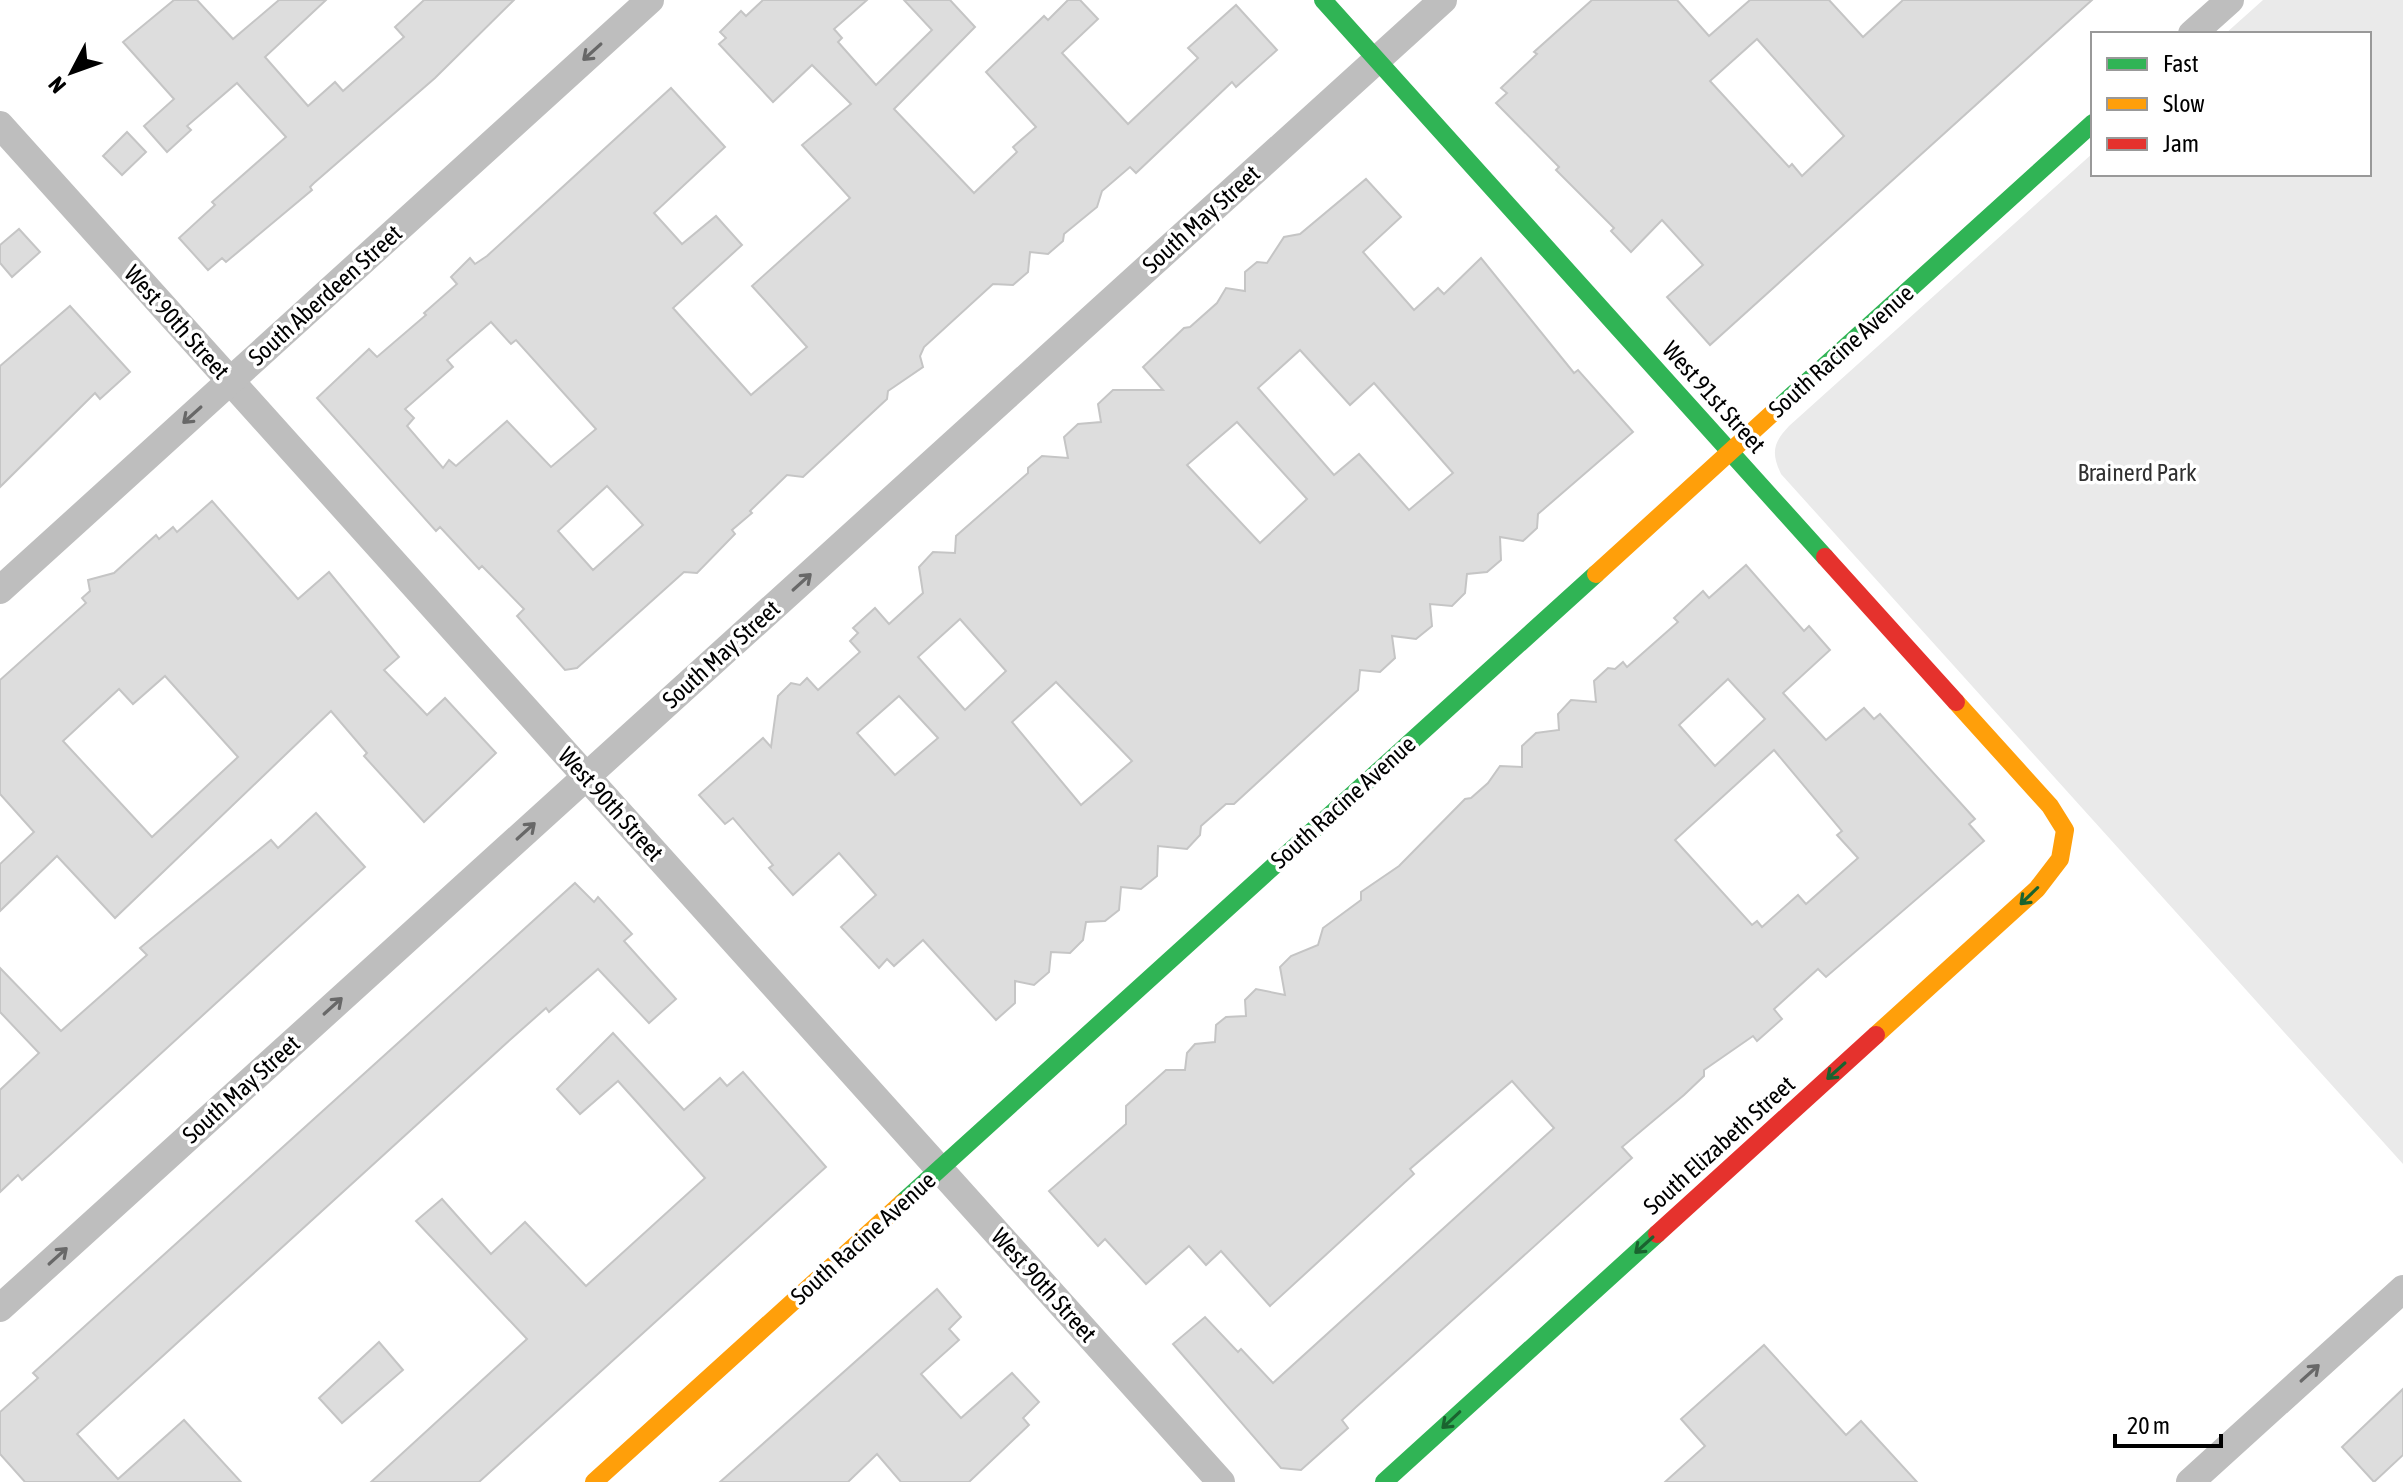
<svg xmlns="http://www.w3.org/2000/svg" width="2403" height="1482" viewBox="0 0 2403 1482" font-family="'Asap Condensed',sans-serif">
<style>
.green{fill:#eaeaea}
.building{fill:#ddd;stroke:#c5c5c5;stroke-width:2;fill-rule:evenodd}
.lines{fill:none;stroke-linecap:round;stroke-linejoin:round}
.street{stroke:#bebebe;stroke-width:28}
.fast{stroke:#30b455;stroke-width:18}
.slow{stroke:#ff9f0a;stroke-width:18}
.jam{stroke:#e5322d;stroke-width:18}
.oneway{stroke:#686868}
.oneway2{stroke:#1a632f}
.labels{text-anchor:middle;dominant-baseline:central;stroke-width:7;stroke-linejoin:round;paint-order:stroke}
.street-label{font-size:24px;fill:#000;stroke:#fff}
.park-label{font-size:24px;fill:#303030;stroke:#fff}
</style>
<rect width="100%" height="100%" fill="#fff"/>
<path class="green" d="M2263,0H2403V1164L1781,474C1771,453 1773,443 1789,426L2093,153V174H2369V34H2225Z"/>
<g class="building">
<polygon points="174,0 197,0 233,39 279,0 326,0 265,57 308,106 335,82 343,91 404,37 395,27 424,0 514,0 435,78 314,183 310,187 312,190 226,262 222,258 208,270 179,238 215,205 212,202 286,137 237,83 187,126 191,130 167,152 144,126 174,99 123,42"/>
<path d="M763,0H867L834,29L842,38L838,42L876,85L932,30L904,0H950L975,27L894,109L974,193L1017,152L1013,147L1036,127L986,72L1044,16L1048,20L1068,0H1080L1098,19L1062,53L1128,124L1198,58L1188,48L1236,5L1277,50L1236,87L1232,82L1136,173L1130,167L1102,191L1097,207L1064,234L1063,241L1048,254L1030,252L1028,272L1013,285L993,284L924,347L920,356L923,367L888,391L887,399L803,477L787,475L750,511L752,513L732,530L735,534L697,573L684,572L577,668L565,670L517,616L524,609L482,566L479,569L440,527L436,531L317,398L369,349L377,357L426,315L424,313L457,284L451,277L470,258L475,264L487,256L671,88L725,147L654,213L682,244L716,216L742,245L673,308L751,395L807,347L752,286L850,198L802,145L851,104L812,65L773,102L719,44L726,38L720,32L741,11L746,16ZM491,322L511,344L516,340L596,429L551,467L507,421L456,466L449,460L443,468L407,426L414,418L405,409L453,367L447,360ZM607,486L643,525L593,570L558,531Z"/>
<path d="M1592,0H1677L1709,36L1750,0H1829L1863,37L1903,0H2092L1710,345L1667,297L1703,265L1662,220L1631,252L1611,231L1614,228L1556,170L1559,167L1496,103L1507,93L1501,88L1537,54L1534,52ZM1757,39L1844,136L1802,176L1792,164L1789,167L1710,81Z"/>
<polygon points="127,132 146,152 122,175 103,156"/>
<path d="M1366,179L1401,217L1363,252L1414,310L1438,288L1444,294L1481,258L1574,373L1578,370L1633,432L1538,514L1537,528L1523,541L1500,537L1501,560L1487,572L1467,574L1465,593L1452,606L1430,604L1432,626L1416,639L1392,636L1395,658L1380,672L1360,670L1358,690L1234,804H1226L1201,826L1200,835L1187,849L1158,846L1157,876L1141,889L1121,887L1119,910L1105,921L1086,922L1083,940L1070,953L1051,952L1049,972L1034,985L1015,981V1003L996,1020L923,940L894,966L887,959L879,968L841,927L876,895L839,853L793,895L769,868L773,865L733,818L725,824L699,795L763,738L771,747L778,696L791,683L800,685L807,678L818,690L860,652L850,641L858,633L853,628L875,608L889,624L923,593L919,567L933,552L955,553L956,536L1028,473V468L1042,456L1068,458L1064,437L1078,424L1101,422L1098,404L1113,390H1163L1143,367L1184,328L1190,327L1217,303L1226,288L1245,291V272L1257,262L1267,263L1284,237L1300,234ZM1300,350L1350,405L1374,383L1453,473L1409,510L1359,454L1334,475L1258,388ZM1237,422L1307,499L1260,543L1187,465ZM960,619L1006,671L965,710L918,657ZM1056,682L1132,761L1081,805L1012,722ZM899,696L938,738L895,775L857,733Z"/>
<polygon points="19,229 40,252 12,277 0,263 0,245"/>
<polygon points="70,306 130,372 100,399 95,393 0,487 0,366"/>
<path d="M212,501L298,599L329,572L399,657L384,670L427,715L445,698L496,753L424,822L364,756L367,753L331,711L115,918L57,856L0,911V864L34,832L0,794V680L86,603L82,598L90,591L88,580L114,573L156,535L159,539L173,527L177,532ZM165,676L238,757L152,837L63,741L119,689L133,704Z"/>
<path d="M1746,565L1804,631L1809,626L1830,650L1783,693L1826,740L1864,708L1874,719L1880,714L1975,819L1969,824L1984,841L1826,977L1818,969L1774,1009L1782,1019L1757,1041L1753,1036L1704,1070V1076L1684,1095L1622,1147L1632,1158L1355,1408L1342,1420L1348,1428L1301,1470L1281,1468L1173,1344L1205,1317L1238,1352L1241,1349L1273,1383L1554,1128L1512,1081L1410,1169L1414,1174L1270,1306L1221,1251L1206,1265L1189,1246L1146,1284L1105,1239L1098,1246L1049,1191L1126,1124V1106L1166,1070H1185L1187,1053L1195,1044L1215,1042L1216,1025L1226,1017L1246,1016L1245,1000L1256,989L1285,995L1280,967L1291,956L1318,945L1323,928L1361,900V892L1399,866L1465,799L1471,798L1488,783L1500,766L1522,767V746L1536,733L1559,730L1558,714L1571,700L1596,702L1594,681L1608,668L1615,669L1623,662L1627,667L1678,622L1674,618L1703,591L1709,598ZM1728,679L1765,719L1715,766L1679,725ZM1774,750L1842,831L1837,835L1858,858L1806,904L1798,895L1762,927L1757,921L1752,925L1675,840Z"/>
<polygon points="316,813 365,867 52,1153 22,1180 18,1175 0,1192 0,1090 39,1053 0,1012 0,968 61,1031 147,955 140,948 271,840 278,848"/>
<polygon points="575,883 594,902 598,897 632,934 624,941 676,999 649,1023 598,969 549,1012 546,1008 511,1039 77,1434 118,1479 184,1420 241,1482 25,1482 0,1454 0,1412 38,1378 33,1373"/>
<polygon points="613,1033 684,1110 720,1078 727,1086 743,1072 826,1167 479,1482 371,1482 527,1339 416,1221 442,1199 491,1254 525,1222 586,1286 705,1178 618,1081 580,1114 557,1089"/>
<polygon points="937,1289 961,1317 949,1329 959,1340 921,1374 961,1418 1012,1373 1039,1402 1023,1418 1029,1425 969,1482 901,1482 877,1454 848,1482 720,1482"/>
<polygon points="379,1342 403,1370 342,1423 319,1398"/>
<polygon points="1764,1345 1846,1435 1861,1421 1917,1482 1665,1482 1705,1446 1681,1419"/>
<polygon points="2403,1389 2403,1455 2374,1482 2342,1447"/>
</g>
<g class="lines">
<g class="street">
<polyline points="2192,34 2230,0"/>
<polyline points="0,125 1221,1482"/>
<polyline points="0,590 650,0"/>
<polyline points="0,1308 1443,0"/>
<polyline points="2190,1482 2403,1289"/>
</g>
<g class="fast">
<polyline points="1323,0 1825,557"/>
<polyline points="1776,410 2093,123"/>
<polyline points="902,1203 1596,574"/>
<polyline points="1384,1482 1657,1234"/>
</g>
<g class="slow">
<polyline points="1596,574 1776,410"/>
<polyline points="1876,1035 2037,889 2060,859 2065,830 2050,806 1956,702"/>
<polyline points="594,1482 902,1203"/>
</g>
<g class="jam">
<polyline points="1825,557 1956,702"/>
<polyline points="1657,1234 1876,1035"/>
</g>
</g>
<defs><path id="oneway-shaft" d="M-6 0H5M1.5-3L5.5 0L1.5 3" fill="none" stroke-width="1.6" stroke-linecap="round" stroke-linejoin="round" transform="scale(2)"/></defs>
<g class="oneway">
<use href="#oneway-shaft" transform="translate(592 52) rotate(138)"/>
<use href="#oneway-shaft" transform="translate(192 415) rotate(138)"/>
<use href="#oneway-shaft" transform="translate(802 582) rotate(-42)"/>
<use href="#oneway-shaft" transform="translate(526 831) rotate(-42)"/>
<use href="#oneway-shaft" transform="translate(333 1006) rotate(-42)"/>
<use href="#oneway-shaft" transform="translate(58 1256) rotate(-42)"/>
<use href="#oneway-shaft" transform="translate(2310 1373) rotate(-42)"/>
</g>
<g class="oneway2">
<use href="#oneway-shaft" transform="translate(2029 896) rotate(136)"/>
<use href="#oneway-shaft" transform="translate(1836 1071) rotate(138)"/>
<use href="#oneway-shaft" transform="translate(1644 1245) rotate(138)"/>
<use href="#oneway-shaft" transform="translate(1451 1420) rotate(137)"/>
</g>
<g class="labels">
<g class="street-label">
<text transform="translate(1201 219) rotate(-42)">South May Street</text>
<text transform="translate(325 295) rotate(-42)">South Aberdeen Street</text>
<text transform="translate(177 322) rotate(48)">West 90th Street</text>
<text transform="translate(1841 351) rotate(-42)">South Racine Avenue</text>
<text transform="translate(1714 397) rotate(48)">West 91st Street</text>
<text transform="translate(721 654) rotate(-42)">South May Street</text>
<text transform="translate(1343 802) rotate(-42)">South Racine Avenue</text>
<text transform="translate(611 804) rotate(48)">West 90th Street</text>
<text transform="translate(241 1089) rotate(-42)">South May Street</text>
<text transform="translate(1719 1145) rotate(-42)">South Elizabeth Street</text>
<text transform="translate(863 1238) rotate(-42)">South Racine Avenue</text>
<text transform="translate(1044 1285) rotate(48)">West 90th Street</text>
</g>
<g class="park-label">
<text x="2137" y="472">Brainerd Park</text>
</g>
</g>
<rect x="2091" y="32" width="280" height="144" fill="#ffffff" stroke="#999999" stroke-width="2"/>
<rect x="2107" y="58" width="40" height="12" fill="#30b455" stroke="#999999" stroke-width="2"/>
<text x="2163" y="72" font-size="24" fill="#000000">Fast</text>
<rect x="2107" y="98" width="40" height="12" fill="#ff9f0a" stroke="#999999" stroke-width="2"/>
<text x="2163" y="112" font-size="24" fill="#000000">Slow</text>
<rect x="2107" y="138" width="40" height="12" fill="#e5322d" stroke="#999999" stroke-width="2"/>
<text x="2163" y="152" font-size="24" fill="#000000">Jam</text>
<g transform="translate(72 72) rotate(229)" stroke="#ffffff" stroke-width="6" paint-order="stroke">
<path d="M0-6L14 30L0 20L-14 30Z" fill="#000000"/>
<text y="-12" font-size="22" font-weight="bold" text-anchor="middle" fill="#000000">N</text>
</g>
<path d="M2115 1434v12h106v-12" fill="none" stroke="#000000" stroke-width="4"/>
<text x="2127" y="1434" font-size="24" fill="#000000" stroke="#ffffff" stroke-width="6" paint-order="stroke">20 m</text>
</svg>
